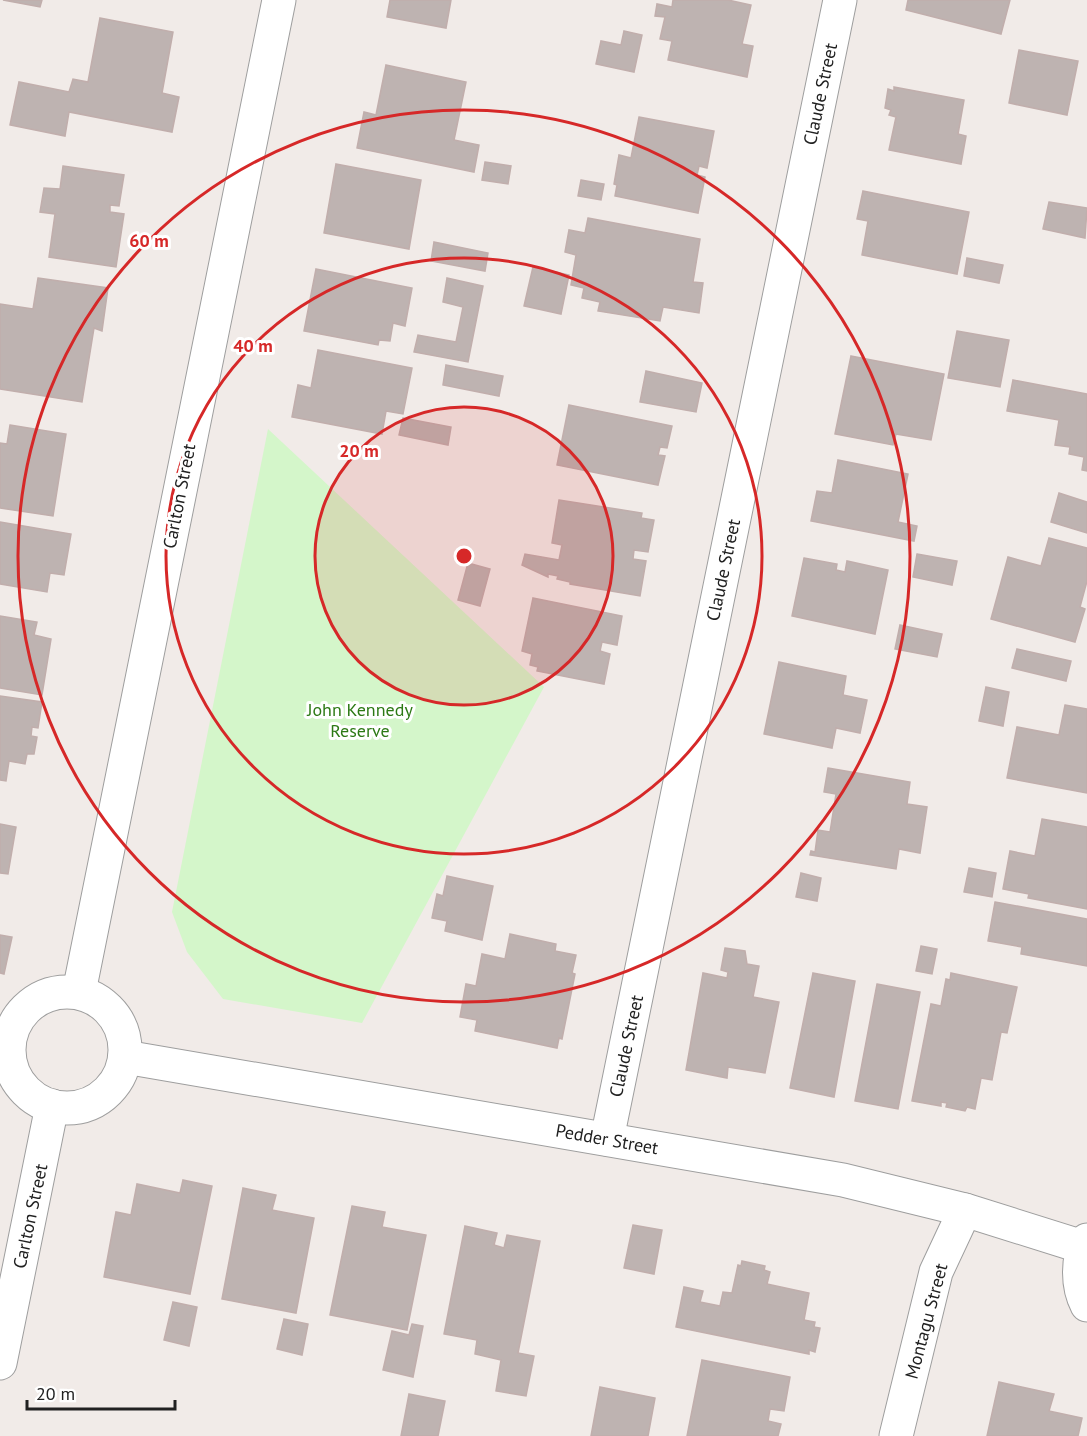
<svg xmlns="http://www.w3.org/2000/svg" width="1087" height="1436" viewBox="0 0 1087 1436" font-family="'PT Sans',sans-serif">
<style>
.park{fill:#d4f6ca}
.building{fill:#beb3b1;stroke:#c1aeac;stroke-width:1.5}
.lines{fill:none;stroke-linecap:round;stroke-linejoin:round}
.minor-casing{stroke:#9e9e9e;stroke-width:35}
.minor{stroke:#fff;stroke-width:33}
.ring{fill:none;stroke:#d62828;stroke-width:3}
.labels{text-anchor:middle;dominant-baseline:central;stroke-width:6;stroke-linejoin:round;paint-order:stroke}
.street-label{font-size:18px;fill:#212121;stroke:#fff}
.park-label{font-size:18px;fill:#2c7915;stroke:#fff}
.centre{fill:#d62828;stroke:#fff;stroke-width:3}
.ring-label{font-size:18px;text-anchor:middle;font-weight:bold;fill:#d62828;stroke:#fff;stroke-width:6;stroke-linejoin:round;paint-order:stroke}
</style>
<rect width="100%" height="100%" fill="#f1ebe8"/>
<polygon class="park" points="268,429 544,687 362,1023 223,999 187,952 172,912"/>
<g class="building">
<polygon points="3,0 42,0 40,7"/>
<polygon points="390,0 451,0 446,28 387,17"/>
<polygon points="673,0 728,0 751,5 742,44 753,46 747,77 668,60 672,41 660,39 665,17 655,16 657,4 672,7"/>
<polygon points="908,0 1010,0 1001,34 906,10"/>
<polygon points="100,18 173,32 162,93 179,97 172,132 69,112 65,136 10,125 19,82 69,92 73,79 88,82"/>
<polygon points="624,31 642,35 634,72 596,64 601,41 621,45"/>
<polygon points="1019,50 1078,61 1067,115 1009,103"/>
<polygon points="386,65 466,82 454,140 479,145 474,172 357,148 364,112 376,115"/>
<polygon points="894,87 964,100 958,134 966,136 961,164 889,150 896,117 889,115 891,110 885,108 888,89 894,91"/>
<polygon points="639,117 714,131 707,168 699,166 697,175 705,177 698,213 615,196 617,185 614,184 619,155 631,158"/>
<polygon points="485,162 511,166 508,184 482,180"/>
<polygon points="336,164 421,180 409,249 324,233"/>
<polygon points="63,166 124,175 119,206 110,205 110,212 124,214 116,267 49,257 55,214 40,212 44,188 60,189"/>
<polygon points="581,180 604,184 601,200 578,196"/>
<polygon points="863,191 969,212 957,274 862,255 868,221 857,219"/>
<polygon points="1049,202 1087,208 1085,238 1043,229"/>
<polygon points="588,218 700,239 693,282 703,283 699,313 663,307 660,321 598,311 600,302 582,298 584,288 571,285 576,255 565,252 569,230 585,233"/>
<polygon points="434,242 488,253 485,271 431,261"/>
<polygon points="967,258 1003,265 999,283 964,276"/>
<polygon points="533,267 569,275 561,314 524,306"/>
<polygon points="316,269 412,288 405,326 393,323 390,341 379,340 378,345 304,331"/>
<polygon points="38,278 108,288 102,331 94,328 82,402 0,389 0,304 33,309"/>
<polygon points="447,278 483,286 468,362 414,352 418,335 456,342 463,307 443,302"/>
<polygon points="957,331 1009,340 1000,387 948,378"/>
<polygon points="318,350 412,368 403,414 386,411 382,434 292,417 298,385 311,388"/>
<polygon points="851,356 944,374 931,440 896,434 893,445 835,434"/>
<polygon points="446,365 503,376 499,396 443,385"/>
<polygon points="646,371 702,383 696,412 640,402"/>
<polygon points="1013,380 1087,394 1087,471 1082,470 1084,457 1069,454 1070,447 1055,445 1059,420 1007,411"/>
<polygon points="569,405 672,426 667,448 660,447 658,455 665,456 658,485 557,465"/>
<polygon points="403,418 451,427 448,445 399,435"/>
<polygon points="10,425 66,434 53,516 0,508 0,443 7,444"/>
<polygon points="838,460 908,474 898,522 917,526 914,541 811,521 817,491 832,493"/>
<polygon points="1059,493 1087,502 1087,533 1051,522"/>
<polygon points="559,500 642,513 641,518 654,520 648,552 634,550 633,559 646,561 640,596 570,584 570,582 557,579 558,576 548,574 548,577 522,565 525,554 559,560 562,545 552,543"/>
<polygon points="0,522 71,534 64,575 50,573 47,592 0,584"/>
<polygon points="1049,538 1087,548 1087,581 1080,607 1085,609 1075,642 991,619 1008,557 1041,566"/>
<polygon points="917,554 957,561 952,585 913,577"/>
<polygon points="804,558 837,564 836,570 845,572 847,561 888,570 875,634 792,616"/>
<polygon points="468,563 490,569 480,606 458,600"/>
<polygon points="533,598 622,616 617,645 602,642 600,651 610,654 604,684 537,671 538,667 530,665 532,654 522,651"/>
<polygon points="0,616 37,622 34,635 51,639 42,695 0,688"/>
<polygon points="900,625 942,634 937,657 895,649"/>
<polygon points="1017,649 1071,661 1066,681 1012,668"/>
<polygon points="779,662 846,676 843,695 867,700 860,733 836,728 832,748 764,734"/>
<polygon points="986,687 1009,692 1003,726 979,721"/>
<polygon points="0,696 42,702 38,728 32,727 31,736 37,737 34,754 27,754 25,764 9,761 6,781 0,780"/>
<polygon points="1065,705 1087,709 1087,793 1007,778 1017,727 1059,735"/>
<polygon points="828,768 910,782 907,804 927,807 920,853 899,849 896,869 810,855 811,851 815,852 818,830 830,832 836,794 824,792"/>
<polygon points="1042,819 1087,827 1087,909 1028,898 1029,894 1003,889 1010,851 1035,856"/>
<polygon points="0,824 16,827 8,874 0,873"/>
<polygon points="969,868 996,873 992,897 964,892"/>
<polygon points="801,873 821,878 817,901 796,897"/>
<polygon points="447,876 493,886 482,940 445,931 447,921 432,918 437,894 443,896"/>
<polygon points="995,902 1087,919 1087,966 1021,954 1022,947 988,941"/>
<polygon points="510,934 556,944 555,951 576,955 572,973 575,974 562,1039 559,1038 557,1048 475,1031 477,1020 460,1017 466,984 476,986 482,954 505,959"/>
<polygon points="0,935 12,937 4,974 0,973"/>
<polygon points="921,946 937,949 932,974 916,971"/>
<polygon points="725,948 745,951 747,964 759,966 753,997 779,1002 765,1073 728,1067 727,1078 686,1070 703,973 727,978 728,972 721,970"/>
<polygon points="813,973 855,981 834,1097 790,1088"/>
<polygon points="951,973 1017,987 1007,1033 1001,1032 992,1080 981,1078 975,1109 967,1107 965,1111 946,1107 947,1103 941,1102 941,1106 912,1101 931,1004 941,1006 946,979 950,980"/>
<polygon points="877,984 920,992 898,1109 855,1101"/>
<polygon points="183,1180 212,1186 190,1294 104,1277 116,1212 131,1215 137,1184 180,1193"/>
<polygon points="243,1188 276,1195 272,1210 314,1218 296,1313 222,1299"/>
<polygon points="352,1206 385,1212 382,1227 426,1235 407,1330 330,1315"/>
<polygon points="633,1225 662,1230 654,1274 624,1268"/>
<polygon points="465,1226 497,1233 494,1245 504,1248 507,1235 540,1241 518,1353 534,1356 526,1396 496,1391 501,1360 475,1354 477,1340 444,1334"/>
<polygon points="742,1261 765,1266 764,1270 770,1272 767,1284 809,1293 804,1320 815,1322 814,1327 820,1328 815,1352 809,1350 809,1354 676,1327 684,1287 703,1291 700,1302 720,1306 723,1292 732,1293 738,1265 741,1266"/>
<polygon points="173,1302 197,1307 189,1346 164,1340"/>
<polygon points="284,1319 308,1324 302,1355 277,1349"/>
<polygon points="412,1324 423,1326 413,1377 383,1370 392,1331 409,1335"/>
<polygon points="702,1360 790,1377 784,1411 770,1409 768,1421 781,1424 778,1436 687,1436"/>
<polygon points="999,1382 1054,1394 1049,1411 1082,1418 1078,1436 987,1436"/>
<polygon points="600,1387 655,1398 648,1436 591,1436"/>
<polygon points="409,1394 445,1401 438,1436 401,1436"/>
</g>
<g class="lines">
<g class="minor-casing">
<g id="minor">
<circle cx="67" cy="1050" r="58"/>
<polyline points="79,992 279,0"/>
<polyline points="125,1057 843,1180 965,1210 1083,1247"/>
<polyline points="607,1139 840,0"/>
<path d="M1087,1240C1077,1259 1077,1286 1087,1305"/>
<polyline points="0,1363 52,1106"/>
<polyline points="896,1436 936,1272 965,1210"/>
</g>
</g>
<use href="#minor" class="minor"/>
</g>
<circle cx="464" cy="556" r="149" fill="#d62828" fill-opacity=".12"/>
<g class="ring">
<circle cx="464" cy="556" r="149"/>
<circle cx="464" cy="556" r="298"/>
<circle cx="464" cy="556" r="446"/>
</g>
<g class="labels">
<g class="street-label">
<text transform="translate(820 94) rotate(-78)">Claude Street</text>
<text transform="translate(179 496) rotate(-79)">Carlton Street</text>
<text transform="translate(723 570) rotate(-78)">Claude Street</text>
<text transform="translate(626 1046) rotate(-78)">Claude Street</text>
<text transform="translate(607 1139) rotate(10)">Pedder Street</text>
<text transform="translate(30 1216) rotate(-78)">Carlton Street</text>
<text transform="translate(926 1321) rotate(-75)">Montagu Street</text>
</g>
<g class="park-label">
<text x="360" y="709">John Kennedy<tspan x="360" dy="21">Reserve</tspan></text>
</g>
</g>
<circle cx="464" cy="556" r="9" class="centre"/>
<g class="ring-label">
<text x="149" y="247">60 m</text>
<text x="253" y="352">40 m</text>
<text x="359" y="457">20 m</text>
</g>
<path d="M27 1400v9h148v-9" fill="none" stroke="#212121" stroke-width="3"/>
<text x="36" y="1400" font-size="18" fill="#212121" stroke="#ffffff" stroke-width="4.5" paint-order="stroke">20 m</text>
</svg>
